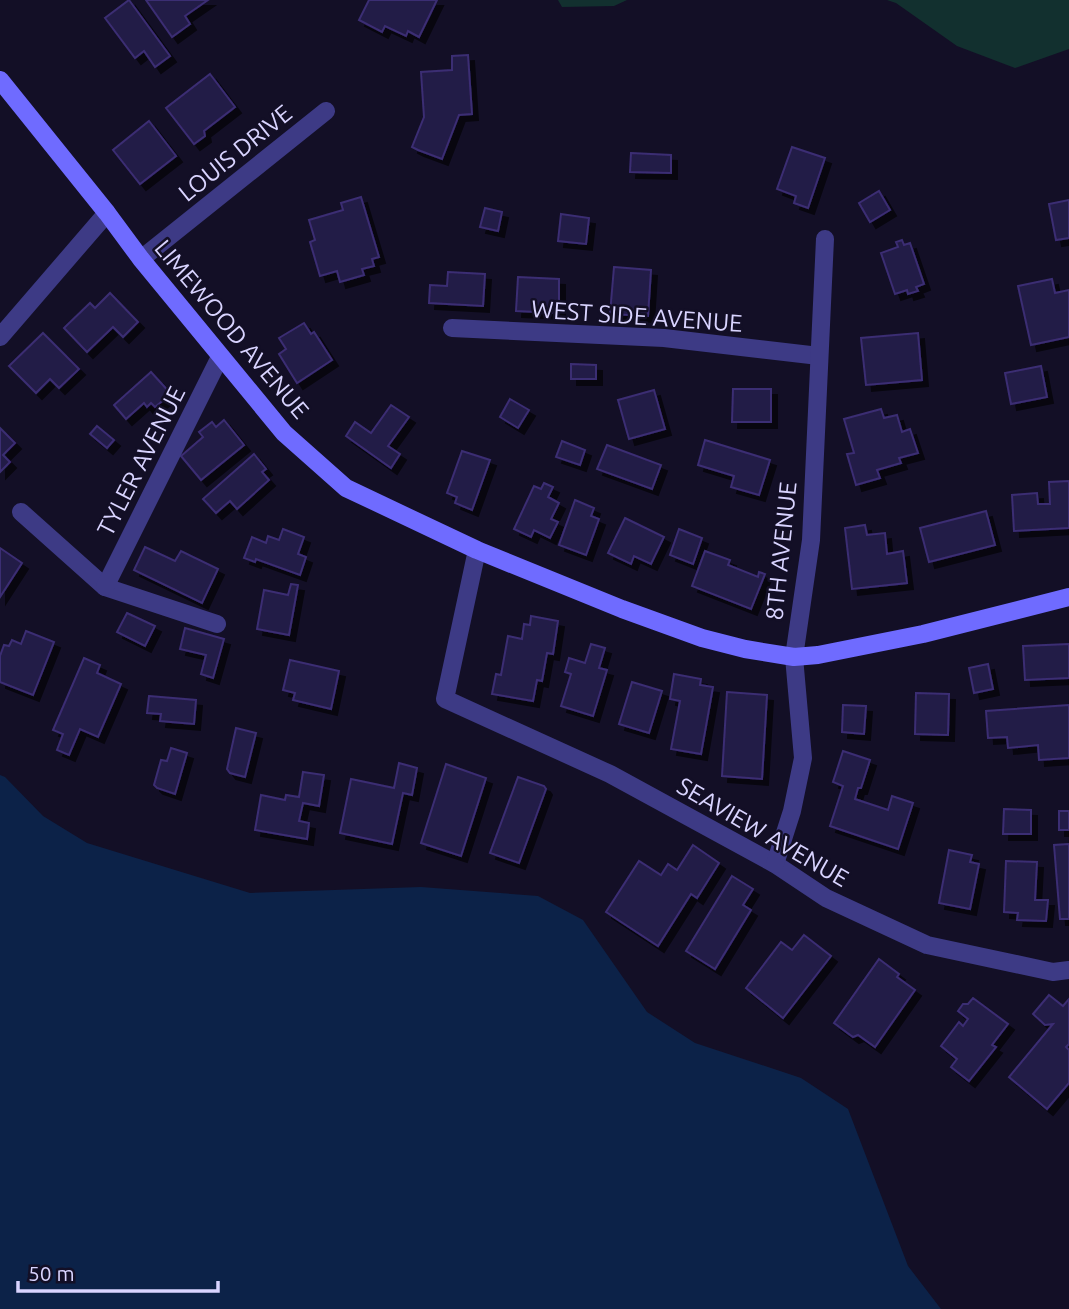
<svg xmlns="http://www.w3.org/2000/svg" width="1069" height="1309" viewBox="0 0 1069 1309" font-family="Ubuntu,sans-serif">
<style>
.green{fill:#12302f}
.water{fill:#0c2248}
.building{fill:#241b47;stroke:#3b2d73;stroke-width:2;filter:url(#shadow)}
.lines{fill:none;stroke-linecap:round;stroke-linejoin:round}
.minor{stroke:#3d3a85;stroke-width:18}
.secondary{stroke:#6f6bff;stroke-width:18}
.labels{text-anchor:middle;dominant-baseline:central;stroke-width:5;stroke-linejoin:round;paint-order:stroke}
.street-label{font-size:24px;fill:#d9d4ff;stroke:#130f26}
</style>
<defs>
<filter id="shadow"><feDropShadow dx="6" dy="6" stdDeviation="0" flood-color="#0009"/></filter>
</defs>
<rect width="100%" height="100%" fill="#130f26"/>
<g class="green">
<polygon points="558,0 627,0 614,6 562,7"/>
<polygon points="887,0 1069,0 1069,49 1015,68 957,46 896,3"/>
</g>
<polygon class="water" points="0,775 5,777 43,816 87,843 250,893 421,887 538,896 583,920 647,1012 695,1043 801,1078 848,1109 908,1266 941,1309 0,1309"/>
<g class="building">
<polygon points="129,0 170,56 155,67 144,51 135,58 105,18"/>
<polygon points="146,0 208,0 185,16 190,24 172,37"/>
<polygon points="369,0 437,0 419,37 408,31 406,36 385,26 382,32 359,20"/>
<polygon points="468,55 472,114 459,115 442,159 418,150 412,147 424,117 421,72 452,70 452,56"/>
<polygon points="210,74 235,107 204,131 205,136 194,144 166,108"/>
<polygon points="149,121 176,156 140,184 113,150"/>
<polygon points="792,147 825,158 808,208 794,203 796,196 777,189"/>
<polygon points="631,153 671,155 671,173 630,172"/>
<polygon points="879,191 890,210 870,222 859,203"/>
<polygon points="361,197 379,257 372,259 374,266 362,269 364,275 340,282 337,271 320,276 310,242 315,240 309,220 343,210 341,203"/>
<polygon points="1069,200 1069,238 1056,240 1049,204"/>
<polygon points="485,208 502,212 498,231 480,227"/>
<polygon points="561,214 589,218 586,244 558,241"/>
<polygon points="902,240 904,245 910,243 924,284 916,287 918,291 908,294 907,290 895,294 881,253 898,247 896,242"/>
<polygon points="614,267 651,270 648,316 610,314"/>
<polygon points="448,272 485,274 483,306 429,303 430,285 447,286"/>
<polygon points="518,277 559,279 559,313 516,311"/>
<polygon points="1052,279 1055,293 1069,290 1069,337 1031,345 1018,286"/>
<polygon points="110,293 138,322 123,337 113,327 87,352 64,328 90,303 95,308"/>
<polygon points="304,323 311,334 314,332 332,360 297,383 279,354 286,349 279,338"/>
<polygon points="43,333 79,369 59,388 50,379 36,393 9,366"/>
<polygon points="918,333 922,380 866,385 861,338"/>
<polygon points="571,364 596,365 596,379 571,379"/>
<polygon points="1041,366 1047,397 1011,404 1005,373"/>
<polygon points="151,372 171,394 155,407 151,403 147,407 144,403 126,419 114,405"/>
<polygon points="733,389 771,389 771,422 732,422"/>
<polygon points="654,390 665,429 629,439 618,400"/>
<polygon points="510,399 529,410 518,428 500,417"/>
<polygon points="391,405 409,417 388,446 400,454 391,468 346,436 355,422 371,433"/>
<polygon points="881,409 884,418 897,415 902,432 910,429 918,453 899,458 901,463 877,470 880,478 856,485 847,454 854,453 844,419"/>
<polygon points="224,420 244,445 201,480 181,456 203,437 199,432 212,422 216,427"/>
<polygon points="97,426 114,440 107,448 90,434"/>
<polygon points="0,428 15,443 3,455 10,462 0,472"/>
<polygon points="705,440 770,460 759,495 731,487 734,476 698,465"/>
<polygon points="562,441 585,450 580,465 556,457"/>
<polygon points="607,445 661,465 652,489 597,469"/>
<polygon points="462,451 490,460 472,510 455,503 457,497 447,493"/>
<polygon points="254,454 266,469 262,472 269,480 237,509 230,501 216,513 203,499"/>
<polygon points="1069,481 1069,528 1014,531 1012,495 1037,493 1038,504 1050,504 1049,482"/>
<polygon points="544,483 553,487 548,497 559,503 551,519 558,522 550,538 534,530 531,537 514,529 534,486 541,489"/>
<polygon points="575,500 594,508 591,516 599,519 586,555 559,545"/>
<polygon points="986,511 995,545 929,562 920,528"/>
<polygon points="625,518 664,537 651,564 634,556 631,564 608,553"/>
<polygon points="865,525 867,535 885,533 887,554 903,551 907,583 852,589 845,528"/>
<polygon points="283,529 304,537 298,554 306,557 300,575 256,559 255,562 244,558 252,537 266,543 268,536 279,540"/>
<polygon points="679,529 702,538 693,564 670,555"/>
<polygon points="145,547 175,561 181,551 218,569 202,603 134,570"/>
<polygon points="0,548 22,563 0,597"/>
<polygon points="705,551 730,560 728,565 758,577 759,572 765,574 751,609 692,586"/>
<polygon points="291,584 298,585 289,635 257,629 264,590 288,595"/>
<polygon points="127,613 155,626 145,646 117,632"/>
<polygon points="531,616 558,621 553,654 547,653 542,681 537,680 533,701 492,694 496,674 501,675 508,636 522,639 524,624 530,625"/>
<polygon points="185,628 224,639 213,678 201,674 206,655 180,649"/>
<polygon points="26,631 54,642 33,695 0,682 0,656 4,645 9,646 12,640 21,644"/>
<polygon points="591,644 605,648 599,668 607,670 593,716 561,706 571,674 565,672 569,658 585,663"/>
<polygon points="1069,644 1069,678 1025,680 1023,646"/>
<polygon points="84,658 100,665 97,673 121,684 98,737 80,729 69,755 57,750 63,734 53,730"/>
<polygon points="290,660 339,671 331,709 293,700 295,693 283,690"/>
<polygon points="988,664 993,689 974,693 969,668"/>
<polygon points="674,674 701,679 700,685 713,687 701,754 671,749 680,701 670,699"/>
<polygon points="632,682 662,691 649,733 619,724"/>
<polygon points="727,692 767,695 762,779 722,776"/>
<polygon points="916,693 949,694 948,735 915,734"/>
<polygon points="149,696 196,700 194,724 160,721 161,714 147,713"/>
<polygon points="843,705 866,706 864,734 842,732"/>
<polygon points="1069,705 1069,758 1039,760 1038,745 1008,748 1007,737 988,738 986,711"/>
<polygon points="236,728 256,733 245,777 230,773 227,769"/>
<polygon points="171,748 187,753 175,794 157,788 154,785 161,760 167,761"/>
<polygon points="843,751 870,760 861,788 858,788 855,799 888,810 892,796 913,803 898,849 830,826 843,786 833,782"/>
<polygon points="399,763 417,768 412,795 403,793 392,844 340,833 351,779 394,788"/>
<polygon points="446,764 486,778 461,856 421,843"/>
<polygon points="303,772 324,775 319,806 303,803 299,821 309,823 307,839 255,830 261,795 285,800 286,795 299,797"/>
<polygon points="518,777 544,786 546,789 519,863 490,853"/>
<polygon points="1004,809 1031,810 1031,834 1003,834"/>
<rect x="1059" y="811" width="10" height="19"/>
<polygon points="1069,844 1069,919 1060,919 1054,845"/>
<polygon points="693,845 719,863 697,898 691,894 658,946 606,912 639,861 661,875 668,864 677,870"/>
<polygon points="949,850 972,855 970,862 979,864 970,909 939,903"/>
<polygon points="1006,861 1037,862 1035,900 1048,900 1046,921 1017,920 1018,913 1004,912"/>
<polygon points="732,876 753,889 743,905 751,910 715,969 686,951"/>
<polygon points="804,935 831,956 783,1018 746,988 781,942 792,950"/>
<polygon points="879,959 899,974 897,977 915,990 875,1047 858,1035 853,1037 834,1023"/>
<polygon points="1049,995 1063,1006 1069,999 1069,1044 1066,1047 1069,1050 1069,1083 1047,1109 1009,1077 1053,1024 1045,1025 1033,1014"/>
<polygon points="973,998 1008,1024 992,1045 996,1047 969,1081 951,1067 957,1059 941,1046 959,1022 963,1026 968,1019 958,1011 963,1004 968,1004"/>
</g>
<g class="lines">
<g class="minor">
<polyline points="141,259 326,111"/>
<polyline points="452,328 664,338 819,356"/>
<polyline points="0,337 107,213"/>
<polyline points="21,512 105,587 217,624"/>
<polyline points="477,550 445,699 610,774 775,864 826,898 927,945 1053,972 1069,970"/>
<polyline points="105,587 220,357"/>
<polyline points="775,864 792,811 803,758 794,657 811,540 825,239"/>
</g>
<polyline class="secondary" points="0,80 107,213 141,259 284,433 346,488 477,550 622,609 702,638 745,649 794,657 818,655 923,634 1069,597"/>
</g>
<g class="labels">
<g class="street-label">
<text transform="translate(235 153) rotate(-39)">LOUIS DRIVE</text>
<text transform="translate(637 316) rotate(4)">WEST SIDE AVENUE</text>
<text transform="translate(232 329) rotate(50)">LIMEWOOD AVENUE</text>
<text transform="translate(141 461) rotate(-63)">TYLER AVENUE</text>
<text transform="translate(781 551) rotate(-84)">8TH AVENUE</text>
<text transform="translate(763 832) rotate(30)">SEAVIEW AVENUE</text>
</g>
</g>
<path d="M18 1281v10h200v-10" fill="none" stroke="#d9d4ff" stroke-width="3.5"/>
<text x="28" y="1281" font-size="21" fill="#d9d4ff" stroke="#130f26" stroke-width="5" paint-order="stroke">50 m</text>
</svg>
